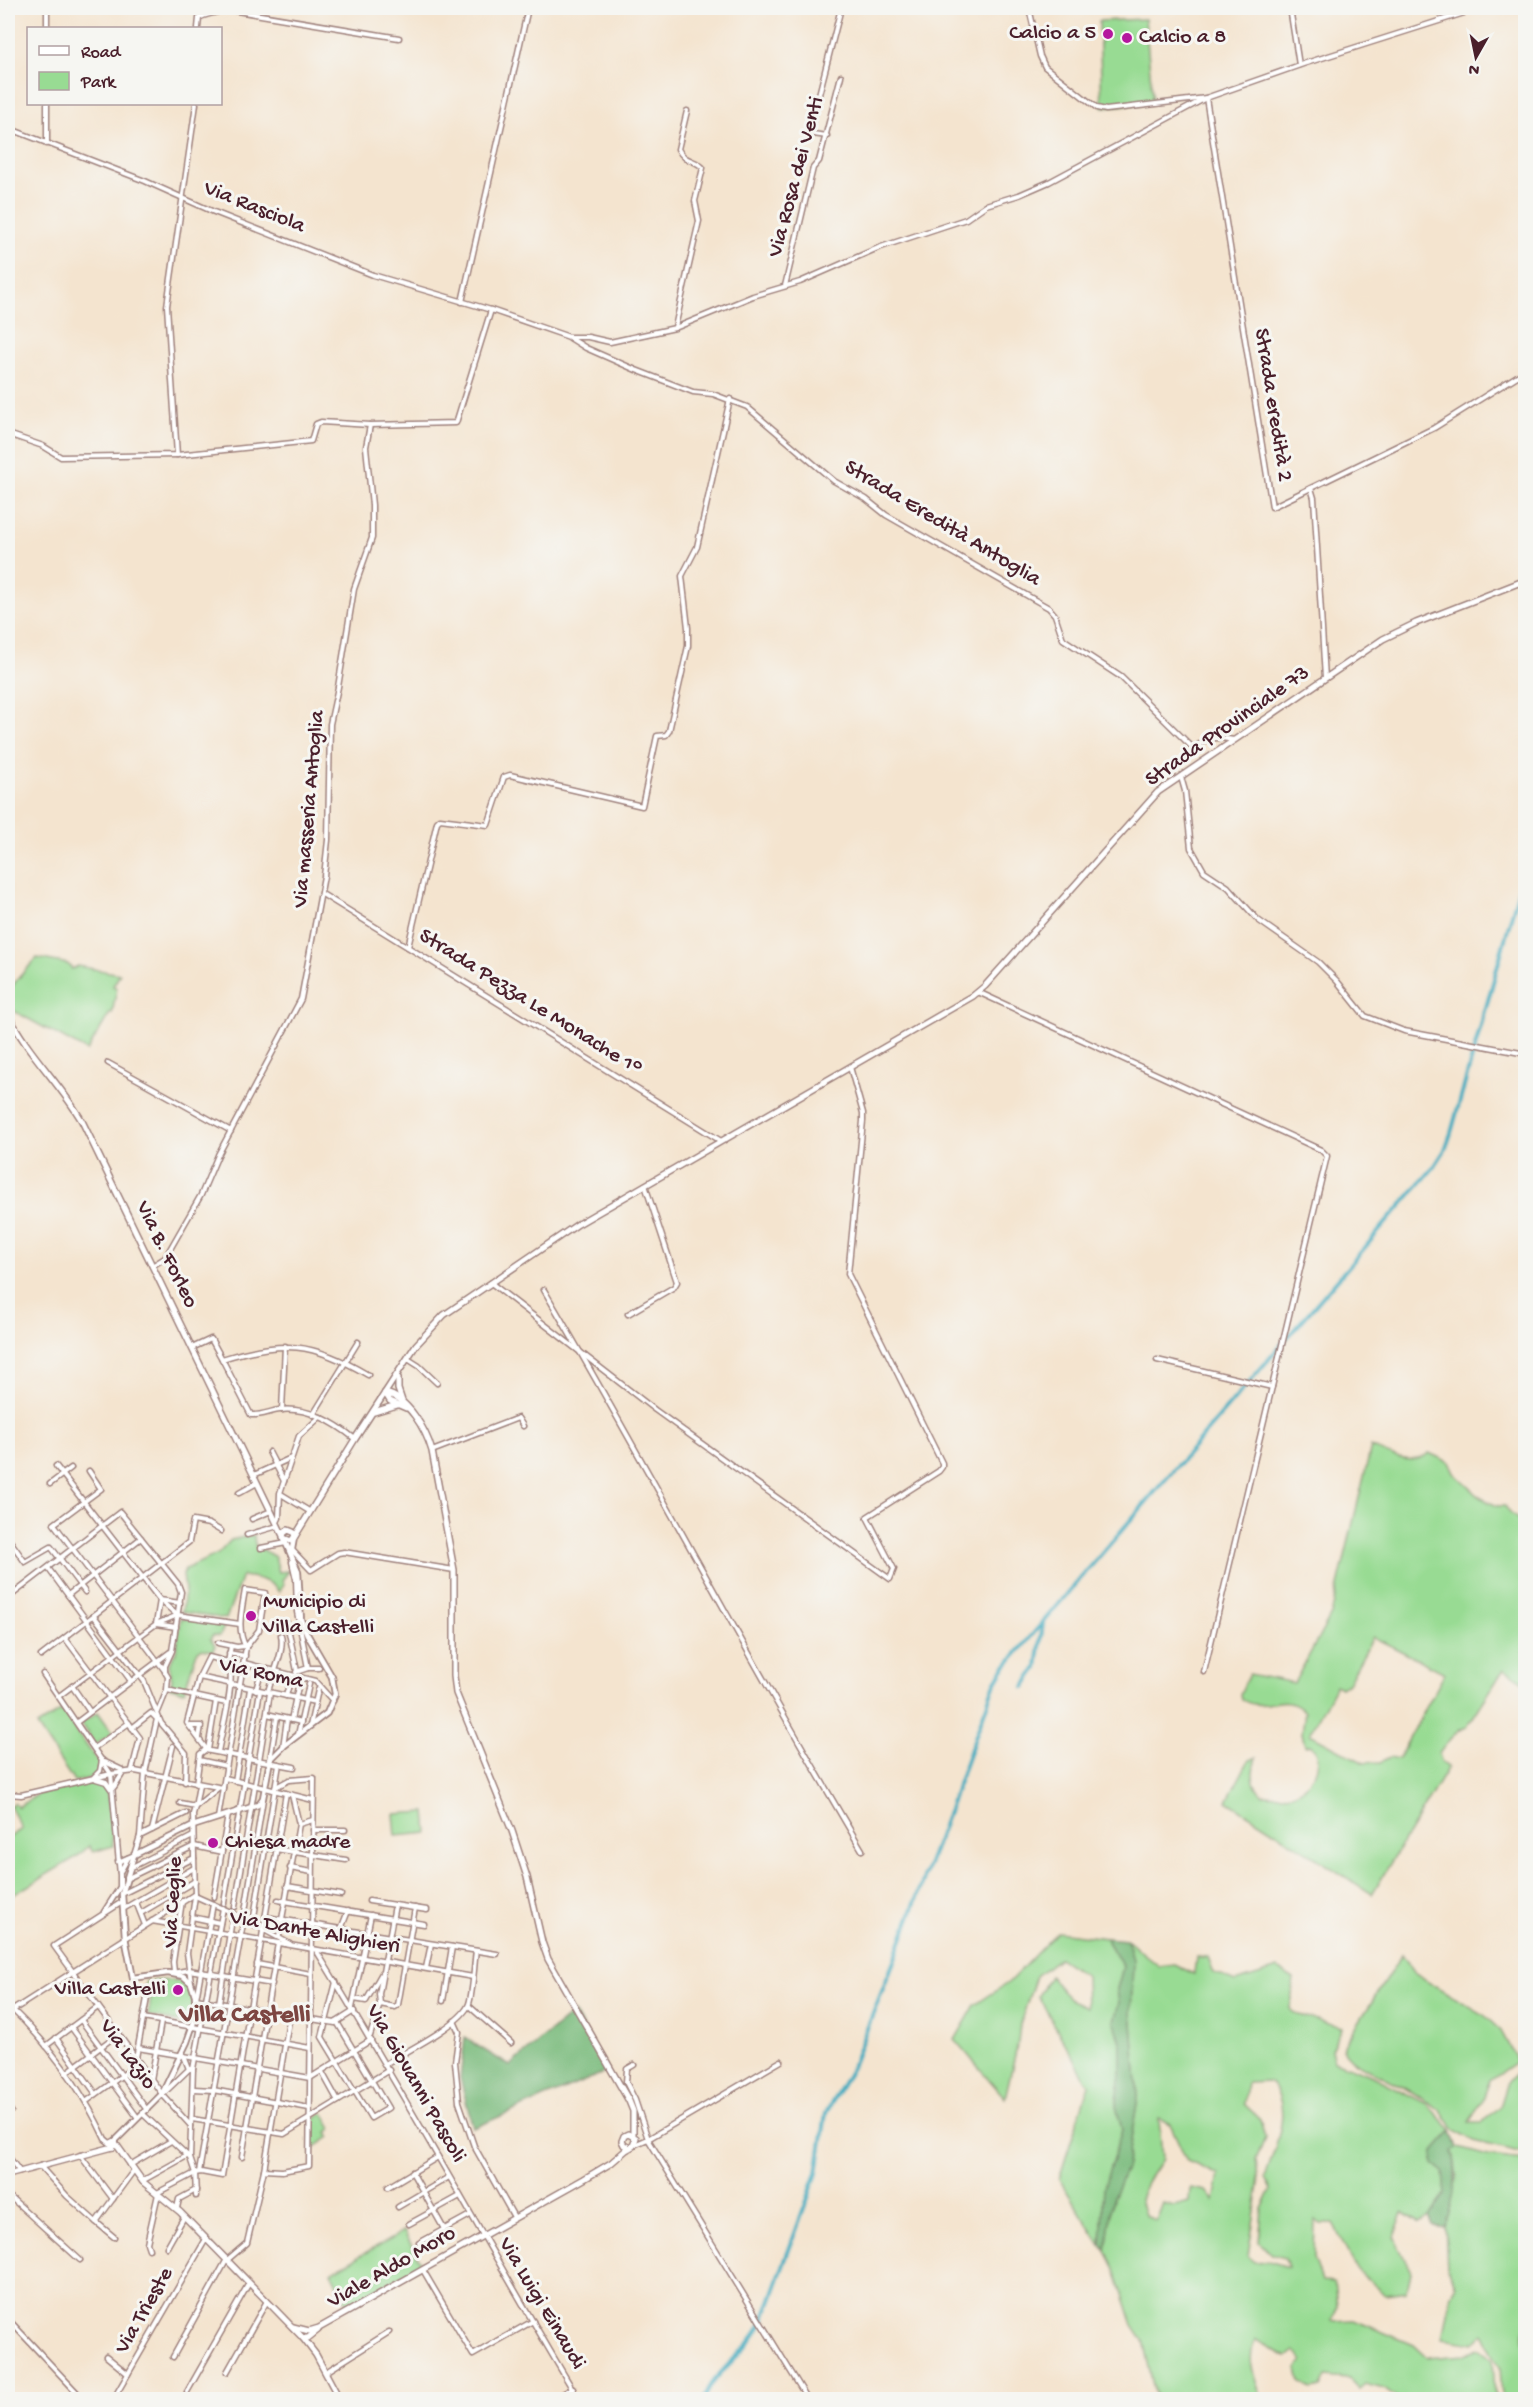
<svg xmlns="http://www.w3.org/2000/svg" width="1533" height="2407" viewBox="0 0 1533 2407" font-family="'Gochi Hand',sans-serif">
<style>
.green{fill:#98db93;stroke:#717d5f;stroke-width:1.5;fill-rule:evenodd}
.forest{fill:#7abb7d;stroke:#626d54;stroke-width:1.5}
.lines{fill:none;stroke-linecap:round;stroke-linejoin:round}
.canal{stroke:#41acc0;stroke-width:4}
.minor-casing{stroke:#9f827d;stroke-width:7}
.tertiary-casing{stroke:#9f827d;stroke-width:8}
.secondary-casing{stroke:#9f827d;stroke-width:8}
.minor{stroke:#fff;stroke-width:4}
.tertiary{stroke:#fff;stroke-width:4.5}
.secondary{stroke:#fff;stroke-width:5}
.poi-dot{fill:#b5179e;stroke:#f6f6f2;stroke-width:2}
.labels{text-anchor:middle;dominant-baseline:central;stroke-width:6;stroke-linejoin:round;paint-order:stroke}
.poi-label{font-size:22px;fill:#4a1f2b;stroke:#f6f6f2;text-anchor:start}
.street-label{font-size:22px;fill:#4a1f2b;stroke:#f6f6f2}
.quarter-label{font-size:26px;font-weight:bold;fill:#7d4642;stroke:#f6f6f2}
</style>
<rect width="100%" height="100%" fill="#f6f6f2"/>
<filter id="ink" filterUnits="userSpaceOnUse"><feTurbulence type="fractalNoise" baseFrequency=".0167" numOctaves="2"/><feDisplacementMap in="SourceGraphic" scale="12" xChannelSelector="R" yChannelSelector="G"/><feConvolveMatrix kernelMatrix="1 2 1 2 8 2 1 2 1" color-interpolation-filters="sRGB"/></filter>
<filter id="wash" filterUnits="userSpaceOnUse"><feTurbulence type="fractalNoise" baseFrequency=".008" numOctaves="4" result="noise"/><feDisplacementMap in="SourceGraphic" scale="24" xChannelSelector="R" yChannelSelector="G"/><feGaussianBlur stdDeviation="1.35" result="paint"/><feColorMatrix in="noise" values="0 0 0 0 0 0 0 0 0 0 0 0 0 0 0 0 0 1.4 0 .05"/><feComposite in="paint" operator="in"/></filter>
<g filter="url(#wash)">
<rect width="100%" height="100%" fill="#f4e4cf"/>
<g class="green">
<polygon points="1145,19 1153,103 1102,107 1099,21"/>
<path d="M37,958L68,964L72,969L78,966L120,974L113,986L117,988L112,1014L110,1013L87,1051L10,1009C0,991 25,972 37,958Z"/>
<path d="M1371,1447C1388,1454 1413,1468 1429,1453L1449,1462L1454,1473L1481,1498L1497,1506H1505L1510,1513L1525,1525L1522,1536L1526,1550L1525,1683L1504,1669L1467,1727C1455,1730 1446,1744 1439,1754L1442,1763L1448,1767L1372,1894L1227,1801L1249,1760L1256,1757C1252,1772 1250,1782 1262,1794C1271,1794 1283,1796 1292,1794C1310,1790 1329,1757 1310,1745L1305,1746L1302,1733L1305,1712C1285,1688 1265,1715 1241,1699L1240,1694L1249,1674L1294,1683L1331,1615ZM1373,1637L1445,1673L1398,1759L1390,1757L1380,1762L1364,1763L1310,1734L1336,1685L1341,1688L1348,1683Z"/>
<path d="M254,1535L255,1545L275,1557L279,1572L289,1571L282,1580L284,1585L279,1592C271,1580 256,1577 242,1576L226,1619L182,1612L185,1591L183,1575L185,1569L218,1554L231,1540Z"/>
<polygon points="181,1618 225,1624 220,1636 213,1635 210,1639 215,1645 214,1651 201,1649 197,1652 184,1691 170,1688 172,1680 169,1664 176,1652"/>
<polygon points="62,1710 96,1759 100,1760 101,1767 95,1777 74,1782 37,1726"/>
<polygon points="98,1712 113,1733 95,1745 82,1725 83,1722"/>
<polygon points="97,1782 103,1784 107,1791 113,1846 93,1852 89,1846 78,1856 8,1898 8,1838 22,1829 10,1806 14,1803 18,1807 40,1793"/>
<polygon points="426,1812 428,1833 396,1836 394,1814"/>
<polygon points="1057,1932 1106,1938 1123,1967 1117,1989 1119,2003 1114,2021 1121,2042 1121,2075 1116,2106 1122,2130 1104,2187 1101,2245 1059,2179 1089,2085 1038,1996 1050,1976 1069,1999 1087,2007 1086,1976 1059,1958 1036,1976 1020,2024 1018,2042 1005,2098 955,2040 975,2005 1009,1982"/>
<path d="M1127,1940L1159,1966L1174,1964L1194,1974L1196,1957H1208L1214,1973L1235,1982L1278,1969L1294,1979L1290,2009L1295,2014L1342,2027L1331,2050L1334,2061L1368,2074L1427,2104L1452,2130L1434,2151L1433,2164L1443,2172L1445,2194L1429,2217L1420,2223L1403,2212L1394,2237L1411,2272L1407,2291L1385,2294L1358,2271L1333,2224H1321L1315,2220L1314,2258L1322,2281L1334,2282L1337,2306L1333,2321L1354,2320L1414,2345L1428,2358L1465,2355L1480,2349L1493,2359L1495,2399H1398L1384,2389L1365,2384L1359,2389L1349,2379L1326,2377L1321,2388L1312,2390L1300,2382L1297,2369L1303,2361L1294,2351L1286,2357L1256,2340C1245,2357 1256,2382 1262,2399H1156L1143,2340L1133,2325L1114,2267L1106,2251L1113,2197L1126,2169L1138,2097L1131,2012L1133,1960ZM1270,2082C1295,2108 1274,2149 1265,2178L1271,2190L1262,2209L1259,2242L1272,2254L1285,2258L1288,2267L1269,2261L1255,2262L1248,2256L1259,2185L1256,2160L1265,2137L1260,2119L1244,2104L1247,2083ZM1159,2118L1170,2124L1187,2161L1219,2175L1214,2201L1206,2191L1191,2188L1190,2202L1174,2206L1163,2203L1156,2221L1145,2215L1140,2200L1147,2182L1162,2159Z"/>
<polygon points="1402,1954 1415,1974 1483,2014 1501,2031 1517,2061 1490,2080 1482,2102 1469,2122 1482,2122 1500,2107 1508,2082 1522,2067 1525,2068 1525,2153 1473,2141 1456,2130 1439,2109 1405,2088 1355,2063 1342,2049"/>
<path d="M177,1980C196,1987 195,2007 191,2025L148,2016L151,1998L144,1994L146,1981Z"/>
<polygon points="323,2113 332,2129 328,2132 330,2137 312,2149 313,2120"/>
<polygon points="1458,2148 1488,2156 1525,2160 1526,2324 1524,2341 1525,2340 1525,2399 1502,2399 1500,2367 1483,2334 1474,2343 1443,2338 1451,2297 1456,2286 1447,2268 1445,2222 1457,2177 1453,2152"/>
<polygon points="404,2231 422,2265 348,2307 331,2272"/>
</g>
<g class="forest">
<polygon points="1106,1938 1127,1940 1133,1960 1131,2012 1138,2097 1126,2169 1113,2197 1106,2251 1101,2245 1104,2187 1122,2130 1116,2106 1121,2075 1121,2042 1114,2021 1119,2003 1117,1989 1123,1967"/>
<polygon points="574,2012 608,2071 473,2128 460,2078 465,2038 510,2066"/>
<path d="M1452,2130L1458,2148L1453,2152C1458,2183 1454,2197 1445,2227L1433,2225L1429,2217L1445,2194L1443,2172L1433,2164L1434,2151Z"/>
</g>
<g class="lines">
<g class="canal">
<polyline points="1024,1687 1037,1668 1043,1623"/>
<path d="M704,2400C715,2368 750,2352 763,2321L817,2173L826,2113L851,2069L894,1961L994,1685L1003,1670L1043,1622L1434,1167L1445,1150L1451,1133L1526,864"/>
</g>
</g>
</g>
<g filter="url(#ink)">
<g class="lines">
<g class="minor-casing">
<g id="minor">
<polyline points="47,8 47,28"/>
<polyline points="1029,8 1040,56 1045,67 1097,108 1106,110 1206,98 1272,507 1434,428 1522,373"/>
<polyline points="1290,8 1299,65"/>
<path d="M198,28L199,18C207,13 216,14 225,9L399,38"/>
<polyline points="47,104 47,144"/>
<polyline points="8,128 145,181 214,212 373,275 491,310"/>
<polyline points="827,136 813,134 810,130 841,8"/>
<polyline points="785,286 813,168 819,161 841,76"/>
<polyline points="462,302 528,8"/>
<path d="M675,327L699,221L695,201L703,168C696,159 685,163 678,149L687,111"/>
<path d="M570,338L586,348L636,370L693,392L713,394L747,407L834,481L866,499L886,515L1049,608L1055,615L1063,639L1121,677L1193,748C1210,737 1214,736 1234,740"/>
<polyline points="8,434 43,446 61,457 177,455 311,441 316,424 321,422 370,425 456,423 491,310 569,337 588,337 610,342 675,328 753,296 800,282 878,248 966,219 986,205 1019,195 1049,182 1206,98 1303,64 1480,8"/>
<polyline points="177,455 167,306 196,104"/>
<polyline points="1311,488 1314,498 1325,678"/>
<polyline points="1181,777 1185,791 1191,848 1204,871 1228,887 1258,920 1318,962 1337,981 1365,1016 1404,1031 1526,1054"/>
<polyline points="322,894 721,1141"/>
<polyline points="408,947 437,822 440,819 488,825 504,777 510,775 642,806 657,736 666,735 669,731 688,646 688,628 682,576 697,547 730,399"/>
<polyline points="978,992 1321,1150 1327,1156 1204,1672"/>
<polyline points="108,1063 231,1131"/>
<polyline points="152,1266 165,1258 201,1195 218,1155 301,999 324,876 328,840 330,724 338,687 354,589 372,538 372,505 366,447 370,425"/>
<polyline points="491,1283 655,1410 890,1579 894,1569 867,1517 939,1471 942,1467 942,1463 848,1274 863,1121 863,1113 850,1067"/>
<path d="M544,1290C653,1475 752,1666 862,1850"/>
<polyline points="628,1314 674,1287 677,1282 645,1185"/>
<polyline points="192,1348 211,1339 222,1359"/>
<polyline points="408,1359 419,1366 437,1383"/>
<polyline points="1157,1360 1272,1387"/>
<polyline points="282,1410 285,1346"/>
<polyline points="313,1415 358,1342"/>
<path d="M355,1439C334,1422 307,1407 280,1410C270,1411 261,1416 251,1415L222,1359C282,1340 313,1342 368,1375"/>
<polyline points="432,1451 518,1418 523,1426"/>
<polyline points="269,1452 284,1481"/>
<polyline points="56,1466 160,1600 177,1615"/>
<polyline points="89,1471 101,1489 54,1524 165,1671"/>
<polyline points="254,1475 291,1458"/>
<polyline points="50,1484 71,1468"/>
<polyline points="239,1493 257,1483"/>
<polyline points="281,1494 309,1511"/>
<polyline points="252,1519 271,1511"/>
<polyline points="277,1522 279,1518 280,1493 299,1436 320,1417"/>
<polyline points="247,1535 278,1526"/>
<polyline points="8,1538 25,1562 51,1547 85,1592"/>
<polyline points="261,1548 286,1543"/>
<polyline points="292,1550 311,1570 338,1553 344,1552 454,1570"/>
<polyline points="292,1562 296,1579 297,1612 308,1668"/>
<polyline points="48,1568 131,1681"/>
<path d="M245,1590L265,1593L259,1630L246,1647C236,1630 242,1609 245,1590Z"/>
<polyline points="68,1595 141,1538"/>
<polyline points="8,1598 120,1512 178,1584 181,1592 172,1651 165,1666 165,1672 168,1677 167,1690 158,1712"/>
<polyline points="94,1616 144,1681 161,1723 186,1753 185,1782"/>
<polyline points="287,1623 297,1671"/>
<polyline points="176,1627 156,1624 160,1600 180,1603"/>
<polyline points="65,1638 140,1738 132,1770"/>
<polyline points="218,1643 237,1647 245,1646"/>
<polyline points="229,1653 245,1656"/>
<polyline points="41,1656 189,1542 193,1521 209,1524 221,1531"/>
<polyline points="228,1662 231,1646"/>
<polyline points="244,1663 315,1681 333,1701"/>
<polyline points="296,1672 308,1668 319,1668"/>
<polyline points="43,1674 111,1774 120,1875 120,1887 104,1912"/>
<polyline points="199,1677 315,1702"/>
<polyline points="72,1686 90,1712"/>
<polyline points="167,1690 226,1703"/>
<polyline points="256,1690 262,1668"/>
<path d="M268,1692C272,1674 285,1652 281,1635"/>
<polyline points="59,1696 156,1624 178,1615 240,1624"/>
<polyline points="286,1696 290,1681"/>
<polyline points="267,1714 301,1722"/>
<polyline points="291,1720 299,1682"/>
<polyline points="77,1722 170,1652"/>
<polyline points="190,1726 201,1726 199,1738"/>
<polyline points="310,1726 318,1690"/>
<polyline points="132,1728 151,1713 157,1719 145,1773 140,1836"/>
<polyline points="298,1735 309,1684"/>
<polyline points="283,1747 287,1719"/>
<polyline points="94,1748 129,1723"/>
<polyline points="207,1750 187,1723 199,1677 209,1657 228,1662"/>
<polyline points="208,1750 216,1701"/>
<path d="M218,1752C221,1734 237,1676 228,1662"/>
<polyline points="199,1760 226,1766"/>
<polyline points="270,1760 277,1717"/>
<polyline points="105,1762 122,1770"/>
<polyline points="94,1777 100,1771 102,1760"/>
<polyline points="225,1778 313,1800"/>
<polyline points="96,1779 106,1782 111,1789"/>
<polyline points="235,1781 250,1689"/>
<polyline points="196,1784 200,1754 205,1750 294,1767"/>
<polyline points="114,1787 123,1773"/>
<polyline points="8,1794 21,1795 111,1774 135,1771 223,1788"/>
<polyline points="180,1803 195,1806"/>
<polyline points="195,1807 199,1785"/>
<polyline points="218,1818 246,1647"/>
<polyline points="299,1824 313,1820"/>
<polyline points="152,1830 173,1746"/>
<polyline points="313,1830 345,1830"/>
<polyline points="256,1846 346,1860"/>
<polyline points="118,1862 134,1855 140,1836 186,1813"/>
<polyline points="130,1868 193,1836"/>
<polyline points="290,1868 312,1872"/>
<polyline points="120,1872 128,1858"/>
<polyline points="126,1879 194,1846 222,1852"/>
<polyline points="287,1886 341,1895"/>
<polyline points="122,1894 194,1858"/>
<polyline points="195,1896 233,1913 290,1944"/>
<polyline points="214,1897 228,1815"/>
<polyline points="278,1900 424,1924"/>
<polyline points="369,1901 427,1910"/>
<polyline points="122,1902 54,1946 162,2094 191,2126"/>
<polyline points="136,1902 145,1925"/>
<polyline points="224,1903 260,1691"/>
<polyline points="213,1904 196,1999 335,2023 354,2011"/>
<polyline points="235,1907 270,1693"/>
<polyline points="123,1909 194,1868"/>
<polyline points="141,1913 195,1881"/>
<polyline points="192,1917 220,1923"/>
<polyline points="266,1917 497,1954"/>
<polyline points="152,1921 473,1977"/>
<polyline points="253,1923 279,1764"/>
<polyline points="341,1929 348,1911"/>
<polyline points="279,1936 299,1824 292,1795"/>
<path d="M316,1950C407,2098 490,2251 579,2400"/>
<polyline points="257,1964 311,1974"/>
<polyline points="426,1968 431,1944"/>
<polyline points="174,1972 173,1962 182,1901"/>
<polyline points="172,1973 189,1970 272,1984"/>
<polyline points="191,1982 187,1953 195,1896 193,1814 195,1807 218,1788"/>
<polyline points="336,1982 322,2037 371,2118 388,2108 337,2022"/>
<polyline points="354,1999 366,2001 382,1973"/>
<polyline points="443,2001 452,1947"/>
<polyline points="219,2003 233,1913"/>
<polyline points="380,2004 395,2007 398,2005 415,1908"/>
<path d="M8,2005C48,2043 82,2089 105,2139L111,2144"/>
<polyline points="469,2006 511,2043"/>
<polyline points="352,2008 371,1915"/>
<polyline points="13,2010 195,1894"/>
<polyline points="143,2018 310,2048"/>
<polyline points="81,2020 147,2110"/>
<polyline points="454,2021 459,2032 455,2062 459,2102 474,2146 514,2217"/>
<polyline points="71,2027 138,2118"/>
<polyline points="370,2036 380,2004 379,1994 395,1905"/>
<polyline points="56,2038 96,2094"/>
<polyline points="46,2046 98,2007"/>
<polyline points="138,2048 310,2078 371,2040"/>
<polyline points="184,2056 189,2069"/>
<polyline points="136,2058 147,1998"/>
<path d="M385,2064C405,2052 458,2026 468,2006C473,1997 474,1963 476,1951"/>
<polyline points="634,2065 627,2069 626,2082 635,2100 648,2139 807,2398"/>
<polyline points="322,2072 338,2101"/>
<polyline points="66,2073 118,2034"/>
<polyline points="151,2080 161,2022"/>
<polyline points="194,2089 213,2090 309,2108"/>
<polyline points="165,2092 189,2069 193,2069"/>
<polyline points="87,2101 139,2063"/>
<polyline points="8,2113 11,2111"/>
<polyline points="143,2114 189,2157"/>
<polyline points="192,2119 284,2134 389,2070"/>
<polyline points="634,2145 648,2139 781,2061"/>
<polyline points="80,2155 113,2199"/>
<polyline points="8,2156 20,2172"/>
<polyline points="242,2157 278,1943"/>
<polyline points="130,2165 171,2141"/>
<polyline points="40,2166 67,2196 96,2222"/>
<polyline points="264,2170 282,2171 309,2166 314,1778 289,1780 276,1787"/>
<polyline points="199,2172 244,1918 263,1799"/>
<polyline points="412,2172 444,2229"/>
<polyline points="142,2181 187,2156"/>
<polyline points="388,2187 438,2157"/>
<polyline points="157,2193 195,2173 201,2172 222,2176 286,1793"/>
<polyline points="8,2195 80,2260"/>
<polyline points="196,2196 195,2173 190,2158 193,2069 223,1908"/>
<polyline points="398,2207 449,2177"/>
<polyline points="177,2208 179,2199 196,2190"/>
<polyline points="409,2224 460,2196"/>
<polyline points="114,2237 96,2222 134,2170"/>
<polyline points="419,2243 470,2215"/>
<polyline points="167,2247 184,2217"/>
<polyline points="149,2249 147,2243 158,2194"/>
<polyline points="423,2270 473,2355 533,2321"/>
<polyline points="8,2319 84,2400"/>
<polyline points="106,2356 128,2374 206,2239"/>
<polyline points="173,2357 226,2261 247,2243 264,2170 290,2015"/>
<polyline points="227,2372 267,2301"/>
<polyline points="326,2372 389,2332"/>
<polyline points="187,2392 249,2283"/>
<polyline points="113,2400 128,2374"/>
<polyline points="552,2400 573,2388"/>
</g>
</g>
<g class="tertiary-casing">
<g id="tertiary">
<polyline points="291,1555 294,1538"/>
<polyline points="115,2141 162,2094 187,2042 196,2016 195,1995 191,1983 183,1976 168,1973 133,1978 125,1937 122,1894 134,1855 193,1826 258,1805 263,1798 270,1760 285,1745 327,1713 335,1694 332,1677 307,1634 301,1620 298,1571 284,1539"/>
</g>
</g>
<g class="secondary-casing">
<g id="secondary">
<path d="M8,1014C27,1053 60,1083 82,1121L284,1538L291,1541L295,1536L293,1532L288,1530L284,1533L283,1537"/>
<polyline points="398,1378 398,1389 402,1401"/>
<path d="M385,1393C408,1398 426,1430 432,1451L454,1570V1676L456,1693L512,1831L527,1877L542,1942L548,1959L629,2101L633,2111V2135"/>
<polyline points="385,1393 390,1401 406,1408"/>
<polyline points="374,1412 397,1405"/>
<polyline points="294,1538 355,1439 416,1345 444,1315 578,1224 973,996 985,986 1158,792 1383,639 1416,623 1526,580"/>
<polygon points="115,2141 116,2144 113,2147 111,2143"/>
<polyline points="116,2144 143,2182 180,2212 303,2338 316,2355 340,2400"/>
<polyline points="8,2175 113,2147"/>
<polyline points="293,2327 309,2331 319,2328 584,2179 611,2163 626,2150 633,2146 636,2138 628,2134 624,2136 622,2141 624,2145 630,2148"/>
<polyline points="303,2338 308,2338 318,2330"/>
</g>
</g>
<use href="#minor" class="minor"/>
<use href="#tertiary" class="tertiary"/>
<use href="#secondary" class="secondary"/>
</g>
</g>
<g class="poi-dot">
<circle cx="1108" cy="34" r="6"/>
<circle cx="1127" cy="38" r="6"/>
<circle cx="251" cy="1616" r="6"/>
<circle cx="213" cy="1843" r="6"/>
<circle cx="178" cy="1990" r="6"/>
</g>
<g class="labels">
<g class="poi-label">
<text x="1096" y="34" text-anchor="end">Calcio a 5</text>
<text x="1139" y="38">Calcio a 8</text>
<text x="263" y="1603">Municipio di<tspan x="263" dy="25">Villa Castelli</tspan></text>
<text x="225" y="1843">Chiesa madre</text>
<text x="166" y="1990" text-anchor="end">Villa Castelli</text>
</g>
<g class="street-label">
<text transform="translate(797 177) rotate(-75)">Via Rosa dei Venti</text>
<text transform="translate(254 208) rotate(22)">Via Rasciola</text>
<text transform="translate(1272 405) rotate(81)">Strada eredità 2</text>
<text transform="translate(942 524) rotate(31)">Strada Eredità Antoglia</text>
<text transform="translate(1228 727) rotate(-35)">Strada Provinciale 73</text>
<text transform="translate(310 809) rotate(-85)">Via masseria Antoglia</text>
<text transform="translate(530 1003) rotate(32)">Strada Pezza Le Monache 1°</text>
<text transform="translate(166 1255) rotate(64)">Via B. Forleo</text>
<text transform="translate(261 1674) rotate(12)">Via Roma</text>
<text transform="translate(174 1902) rotate(-87)">Via Ceglie</text>
<text transform="translate(315 1933) rotate(10)">Via Dante Alighieri</text>
<text transform="translate(127 2055) rotate(54)">Via Lazio</text>
<text transform="translate(415 2084) rotate(60)">Via Giovanni Pascoli</text>
<text transform="translate(392 2268) rotate(-30)">Viale Aldo Moro</text>
<text transform="translate(541 2304) rotate(59)">Via Luigi Einaudi</text>
<text transform="translate(145 2311) rotate(-60)">Via Trieste</text>
</g>
<g class="quarter-label">
<text x="245" y="2016">Villa Castelli</text>
</g>
</g>
<rect width="1533" height="2407" fill="none" stroke="#f6f6f2" stroke-width="30"/>
<rect x="27" y="27" width="195" height="78" fill="#f6f6f2" stroke="#b1a0a2" stroke-width="1.5"/>
<rect x="39" y="46" width="30" height="9" fill="#ffffff" stroke="#b1a0a2" stroke-width="1.5"/>
<text x="81" y="57" font-size="18" fill="#4a1f2b">Road</text>
<rect x="39" y="72" width="30" height="18" fill="#98db93" stroke="#b1a0a2" stroke-width="1.5"/>
<text x="81" y="87" font-size="18" fill="#4a1f2b">Park</text>
<g transform="translate(1476 57) rotate(189)" stroke="#f6f6f2" stroke-width="4.5" paint-order="stroke">
<path d="M0-4.5L10 22L0 15L-10 22Z" fill="#4a1f2b"/>
<text y="-9" font-size="16" font-weight="bold" text-anchor="middle" fill="#4a1f2b">N</text>
</g>
</svg>
